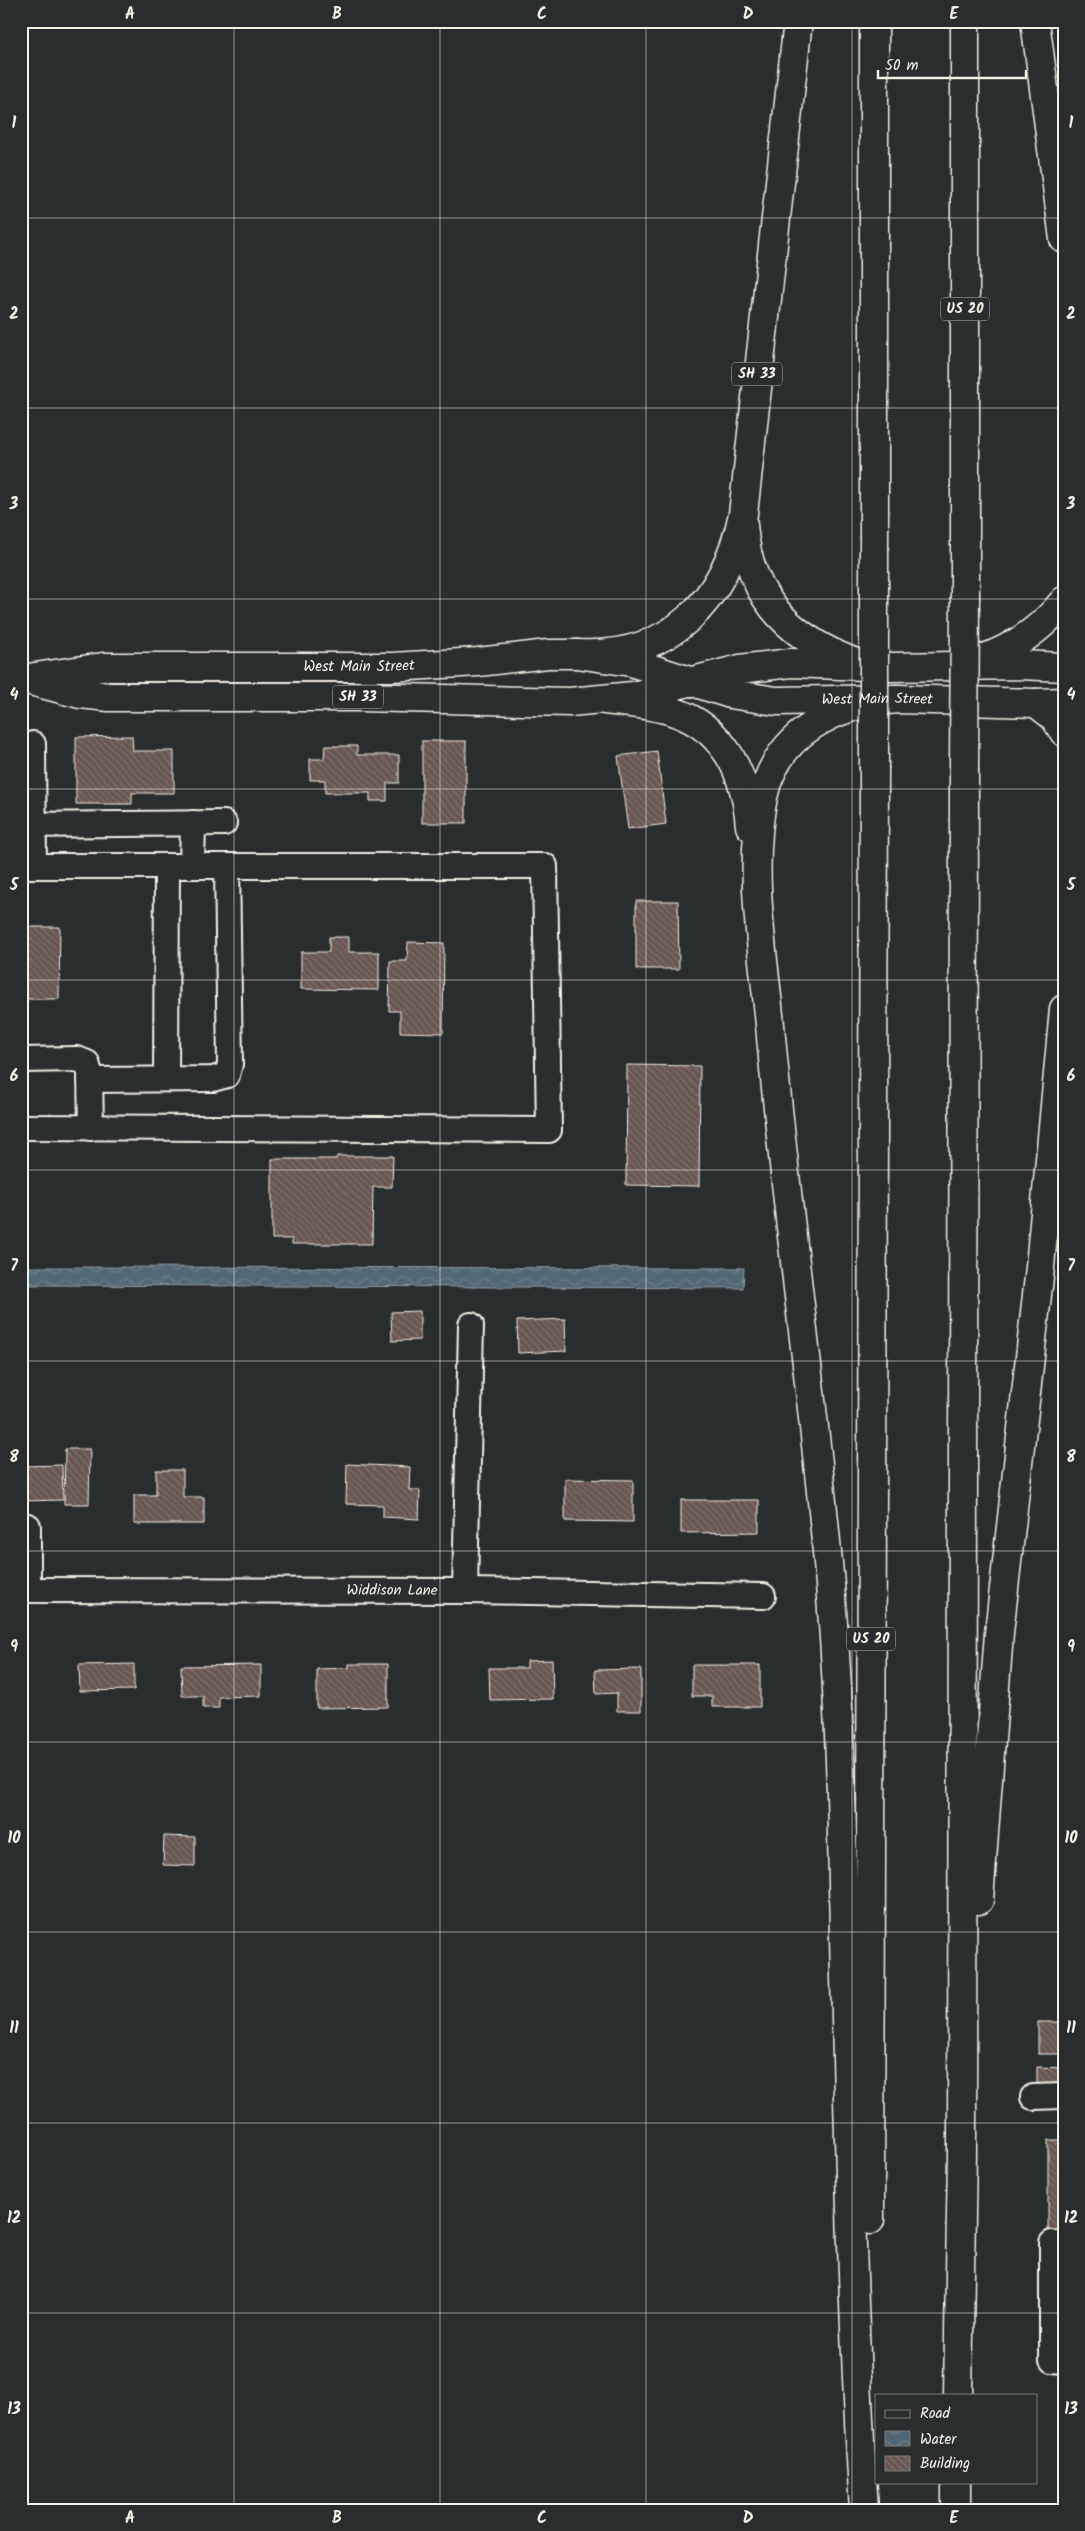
<svg xmlns="http://www.w3.org/2000/svg" width="1085" height="2531" viewBox="0 0 1085 2531" font-family="Kalam,sans-serif">
<style>
.water{fill:url(#water-waves);stroke:#939ea3}
.building{fill:url(#building-back-hatch);stroke:#f4f1e8}
.lines{fill:none;stroke-linecap:round;stroke-linejoin:round}
.minor-casing{stroke:#f4f1e8;stroke-width:28}
.major-casing{stroke:#f4f1e8;stroke-width:31}
.highway-casing{stroke:#f4f1e8;stroke-width:31}
.minor{stroke:#2a2d2e;stroke-width:24}
.major{stroke:#2a2d2e;stroke-width:28}
.highway{stroke:#2a2d2e;stroke-width:28}
.highway-bridge-casing{stroke:#f4f1e8;stroke-width:31;stroke-linecap:butt}
.highway-bridge{stroke:#2a2d2e;stroke-width:28}
.grid{fill:none;stroke:#f4f1e8;stroke-width:1;stroke-opacity:0.55}
.labels{text-anchor:middle;dominant-baseline:central;stroke-width:4;stroke-linejoin:round;paint-order:stroke}
.shield{fill:#2a2d2e;stroke:#b7b6b0;stroke-width:1}
.shield-label{font-size:14px;font-weight:bold;fill:#f4f1e8}
.street-label{font-size:15px;fill:#f4f1e8;stroke:#2a2d2e}
.neatline{fill:none;stroke:#f4f1e8;stroke-width:2}
.grid-label{font-size:16px;text-anchor:middle;font-weight:bold;fill:#f4f1e8}
</style>
<defs>
<pattern id="water-waves" width="16" height="10" patternUnits="userSpaceOnUse" patternTransform="scale(1.25)"><rect width="16" height="10" fill="#526775"/><path d="M0 5q4-4 8 0t8 0" fill="none" stroke="#6c7d89"/></pattern>
<pattern id="building-back-hatch" width="6" height="6" patternUnits="userSpaceOnUse" patternTransform="scale(1.25)"><rect width="6" height="6" fill="#685753"/><path d="M-1 5l2 2M0 0l6 6M5-1l2 2" fill="none" stroke="#7e706c"/></pattern>
</defs>
<rect width="100%" height="100%" fill="#2a2d2e"/>
<filter id="ink" filterUnits="userSpaceOnUse"><feTurbulence type="fractalNoise" baseFrequency=".02" numOctaves="2"/><feDisplacementMap in="SourceGraphic" scale="10" xChannelSelector="R" yChannelSelector="G"/><feConvolveMatrix kernelMatrix="1 2 1 2 8 2 1 2 1" color-interpolation-filters="sRGB"/></filter>
<g filter="url(#ink)">
<polygon class="water" points="21,1267 744,1268 743,1288 21,1285"/>
<g class="building">
<polygon points="132,736 133,751 174,751 174,793 132,793 132,804 76,804 76,737"/>
<rect x="422" y="741" width="44" height="82"/>
<polygon points="325,746 357,746 357,755 399,755 399,783 387,783 387,801 370,801 370,793 325,793 325,780 310,780 310,759 324,759"/>
<polygon points="657,751 666,824 628,829 618,756"/>
<polygon points="636,901 678,901 679,969 636,969"/>
<polygon points="24,927 60,927 59,999 24,999 24,1038 21,1038 21,934 24,934"/>
<polygon points="329,937 349,937 349,952 379,952 379,990 301,989 301,952 329,952"/>
<polygon points="408,942 444,943 443,1033 400,1032 400,1011 389,1011 390,961 407,961"/>
<polygon points="627,1065 700,1066 699,1186 626,1185"/>
<polygon points="337,1156 393,1156 392,1187 373,1187 372,1244 292,1244 292,1239 272,1239 272,1159 336,1159"/>
<polygon points="420,1311 420,1340 392,1341 391,1312"/>
<polygon points="565,1319 566,1351 518,1353 517,1321"/>
<rect x="21" y="1355" width="3" height="36"/>
<polygon points="65,1449 90,1449 89,1504 64,1504"/>
<polygon points="347,1464 410,1467 409,1490 420,1490 419,1519 383,1517 383,1505 346,1504"/>
<polygon points="62,1465 63,1500 21,1501 21,1466"/>
<polygon points="156,1470 183,1470 183,1497 204,1497 204,1524 134,1524 134,1495 156,1495"/>
<polygon points="565,1479 633,1480 633,1522 565,1521"/>
<polygon points="681,1500 759,1500 759,1532 681,1533"/>
<polygon points="552,1660 553,1699 490,1700 489,1668 527,1668 527,1661"/>
<polygon points="134,1664 134,1690 80,1691 79,1665"/>
<polygon points="349,1664 388,1664 388,1707 317,1708 317,1669 349,1668"/>
<polygon points="261,1665 261,1696 219,1697 219,1708 203,1708 203,1696 182,1696 181,1666"/>
<polygon points="692,1665 760,1665 760,1707 712,1707 712,1696 692,1696"/>
<polygon points="641,1669 641,1711 617,1711 617,1693 596,1694 595,1670"/>
<polygon points="164,1836 195,1837 195,1866 163,1865"/>
<rect x="1038" y="2022" width="26" height="32"/>
<polygon points="1037,2067 1064,2068 1064,2088 1037,2088"/>
<rect x="1048" y="2140" width="16" height="90"/>
</g>
<g class="lines">
<g class="minor-casing">
<g id="minor">
<polyline points="33,744 34,866"/>
<polyline points="21,825 224,823"/>
<polyline points="21,866 545,866 549,1130 21,1127"/>
<polyline points="192,866 193,823"/>
<polyline points="21,1060 77,1059 87,1063 90,1073 91,1128"/>
<polyline points="166,1079 167,866"/>
<polyline points="90,1080 213,1079 227,1075 230,1064 227,866"/>
<polyline points="28,1526 28,1590"/>
<path id="s1" d="M21,1590L465,1591L763,1596"/>
<polyline points="465,1591 471,1325"/>
<polyline points="1033,2097 1064,2096"/>
<polyline points="1052,2243 1052,2360 1064,2361"/>
</g>
</g>
<g class="major-casing">
<g id="major">
<path id="s2" d="M21,679L103,667H392L478,662L548,654H577L631,662L730,694L776,701L898,699L1036,703L1064,702"/>
<polyline points="27,680 80,694 109,697 360,697 570,702 633,696 740,669 791,663 890,667 1021,665 1064,667"/>
</g>
</g>
<g class="highway-casing">
<g id="highway">
<polyline points="1035,21 1064,239"/>
<path d="M743,525C749,602 795,642 864,666"/>
<polyline points="874,596 874,21"/>
<polyline points="965,596 965,21"/>
<path d="M577,654C671,659 725,601 743,514L798,21"/>
<path d="M953,667C998,658 1035,637 1064,601"/>
<path d="M604,700C626,703 651,704 672,711C725,728 746,775 750,826"/>
<polyline points="1036,703 1054,717 1064,732"/>
<polyline points="979,1900 999,1633 1039,1277 1064,1009"/>
<polyline points="870,2220 874,769"/>
<polyline points="958,2395 962,2153 964,771"/>
<path d="M864,2510C852,2319 849,2128 844,1938C842,1820 840,1702 830,1585C814,1398 786,1212 770,1025C763,951 748,871 763,797C777,732 837,703 898,699"/>
<polyline points="956,2510 956,2482"/>
</g>
</g>
<use href="#minor" class="minor"/>
<use href="#major" class="major"/>
<use href="#highway" class="highway"/>
<g class="highway-bridge-casing">
<g id="highway-bridge">
<polyline points="874,769 874,596"/>
<polyline points="964,771 965,596"/>
</g>
</g>
<use href="#highway-bridge" class="highway-bridge"/>
</g>
</g>
<path class="grid" d="M234,21V2510M440,21V2510M646,21V2510M852,21V2510M21,218H1064M21,408H1064M21,599H1064M21,789H1064M21,980H1064M21,1170H1064M21,1361H1064M21,1551H1064M21,1742H1064M21,1932H1064M21,2123H1064M21,2313H1064"/>
<g class="labels">
<g class="shield">
<rect x="941" y="297.5" width="48" height="23" rx="4"/>
<rect x="732" y="362.5" width="50" height="23" rx="4"/>
<rect x="333" y="685.5" width="50" height="23" rx="4"/>
<rect x="847" y="1627.5" width="48" height="23" rx="4"/>
</g>
<g class="shield-label">
<text x="965" y="309">US 20</text>
<text x="757" y="374">SH 33</text>
<text x="358" y="697">SH 33</text>
<text x="871" y="1639">US 20</text>
</g>
<g class="street-label">
<text stroke="none"><textPath href="#s2" startOffset="339">West Main Street</textPath></text>
<text stroke="none"><textPath href="#s2" startOffset="864">West Main Street</textPath></text>
<text stroke="none"><textPath href="#s1" startOffset="371">Widdison Lane</textPath></text>
</g>
</g>
<rect width="1085" height="2531" fill="none" stroke="#2a2d2e" stroke-width="55"/>
<rect x="875" y="2394" width="162" height="90" fill="#2a2d2e" stroke="#7b7b78"/>
<rect x="885" y="2410" width="25" height="8" fill="#2a2d2e" stroke="#7b7b78"/>
<text x="920" y="2418" font-size="15" fill="#f4f1e8">Road</text>
<rect x="885" y="2431" width="25" height="15" fill="url(#water-waves)" stroke="#7b7b78"/>
<text x="920" y="2444" font-size="15" fill="#f4f1e8">Water</text>
<rect x="885" y="2456" width="25" height="15" fill="url(#building-back-hatch)" stroke="#7b7b78"/>
<text x="920" y="2468" font-size="15" fill="#f4f1e8">Building</text>
<path d="M878 70v8h148v-8" fill="none" stroke="#f4f1e8" stroke-width="2.5"/>
<text x="885" y="70" font-size="15" fill="#f4f1e8" stroke="#2a2d2e" stroke-width="4" paint-order="stroke">50 m</text>
<rect x="28" y="28" width="1030" height="2476" class="neatline"/>
<g class="grid-label">
<text x="130" y="19">A</text>
<text x="337" y="19">B</text>
<text x="542" y="19">C</text>
<text x="748" y="19">D</text>
<text x="954" y="19">E</text>
<text x="14" y="128">1</text>
<text x="1071" y="128">1</text>
<text x="14" y="319">2</text>
<text x="1071" y="319">2</text>
<text x="14" y="509">3</text>
<text x="1071" y="509">3</text>
<text x="14" y="700">4</text>
<text x="1071" y="700">4</text>
<text x="14" y="890">5</text>
<text x="1071" y="890">5</text>
<text x="14" y="1081">6</text>
<text x="1071" y="1081">6</text>
<text x="14" y="1271">7</text>
<text x="1071" y="1271">7</text>
<text x="14" y="1462">8</text>
<text x="1071" y="1462">8</text>
<text x="14" y="1652">9</text>
<text x="1071" y="1652">9</text>
<text x="14" y="1843">10</text>
<text x="1071" y="1843">10</text>
<text x="14" y="2033">11</text>
<text x="1071" y="2033">11</text>
<text x="14" y="2223">12</text>
<text x="1071" y="2223">12</text>
<text x="14" y="2414">13</text>
<text x="1071" y="2414">13</text>
<text x="130" y="2523">A</text>
<text x="337" y="2523">B</text>
<text x="542" y="2523">C</text>
<text x="748" y="2523">D</text>
<text x="954" y="2523">E</text>
</g>
</svg>
